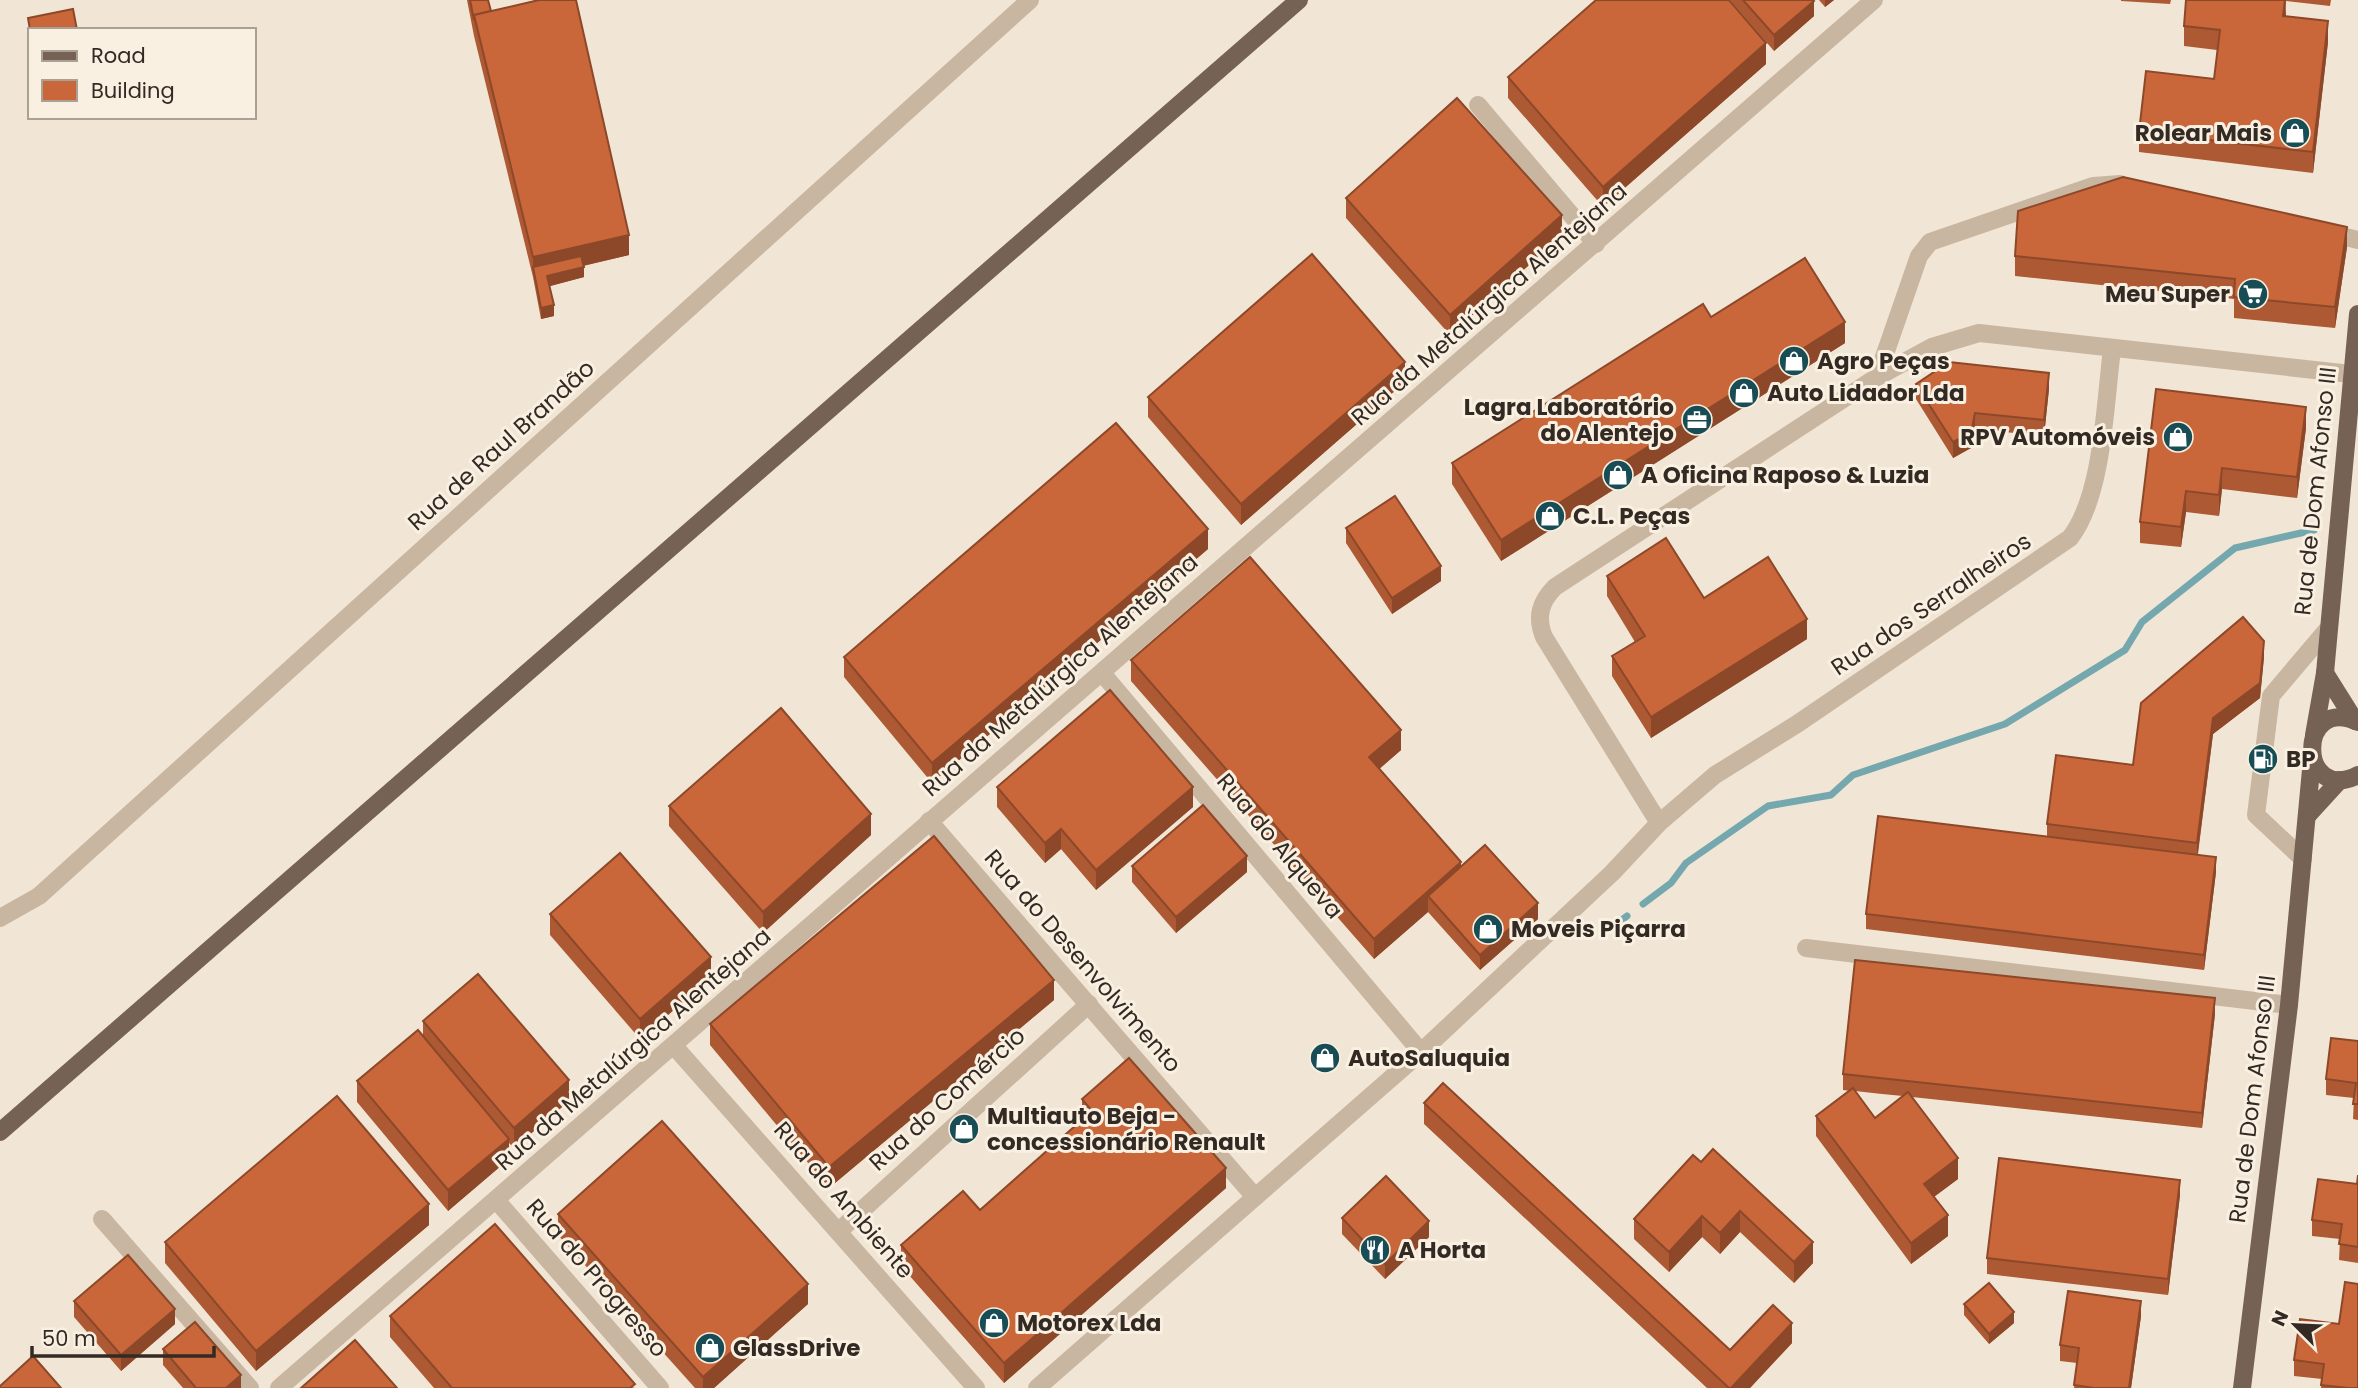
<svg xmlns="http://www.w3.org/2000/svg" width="2358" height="1388" viewBox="0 0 2358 1388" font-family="Poppins,sans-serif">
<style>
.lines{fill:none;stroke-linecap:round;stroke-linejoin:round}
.stream{stroke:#74a8ae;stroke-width:7}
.minor{stroke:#c9b6a1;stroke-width:18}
.major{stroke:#756255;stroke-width:18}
.wall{fill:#ad5933;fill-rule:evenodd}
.shaded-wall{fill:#8d4829}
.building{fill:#c9673b;stroke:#8d4829;stroke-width:2}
.labels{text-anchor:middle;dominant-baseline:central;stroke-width:6;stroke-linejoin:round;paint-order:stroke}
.poi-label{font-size:23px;font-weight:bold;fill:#332a24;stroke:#f9f0e1;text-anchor:start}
.street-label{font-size:23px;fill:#332a24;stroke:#f9f0e1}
</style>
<rect width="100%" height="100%" fill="#f1e6d5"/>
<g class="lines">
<g class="stream">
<polyline points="1643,904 1671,883 1686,863 1768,806 1831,795 1853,775 2005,724 2125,650 2142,622 2235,548 2314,530"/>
<polyline points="1610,929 1627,916"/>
</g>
<g class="minor">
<polyline points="1478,105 1596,244"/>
<polyline points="2325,232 2358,240"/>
<polyline points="1877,377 1919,256 1930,242 2093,186 2120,184"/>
<polyline points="1102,673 1421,1052"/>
<polyline points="929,821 1255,1197"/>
<path d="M1659,823L1544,637C1536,617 1540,602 1555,587L1877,377L1932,347L1979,333L2351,374"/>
<polyline points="2303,859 2256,815 2271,696 2326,631"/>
<polyline points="0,918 39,896 1030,0"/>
<polyline points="1806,948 2289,1005"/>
<polyline points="674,1046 976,1388"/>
<polyline points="497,1201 660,1388"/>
<polyline points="102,1219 250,1388"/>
<polyline points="839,1231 1089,1004"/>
<polyline points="279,1388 1874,0"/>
<path d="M1037,1388L1421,1052L1612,873L1659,823L1715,775L1797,724L2070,538C2103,496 2105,403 2112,349"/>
</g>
<g class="major">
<polyline points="2325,673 2355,721"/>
<path d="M2358,722C2296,694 2298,805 2358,775"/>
<polyline points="2314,735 2325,673 2358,314"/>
<polyline points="2308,815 2340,780"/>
<polyline points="0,1132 1299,0"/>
<polyline points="2242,1388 2289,1005 2312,759"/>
</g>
</g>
<g class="wall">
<polygon points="467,0 488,0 491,11 629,255 583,266 584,277 549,286 554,316 541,319 533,277 474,36"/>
<polygon points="1730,0 1813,0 1814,16 1774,51"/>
<polygon points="1819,0 1834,0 1825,7"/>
<polygon points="2121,0 2171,0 2170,4 2121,1"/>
<polygon points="2186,0 2331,0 2330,6 2286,1 2285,16 2328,42 2313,173 2139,152 2139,132 2214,79 2217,50 2184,46 2184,26"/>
<polygon points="1766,64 1603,207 1508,98 1508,77"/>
<polygon points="1346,198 1562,236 1450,335 1346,218"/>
<polygon points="2347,247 2335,328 2234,318 2234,299 2015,276 2015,256"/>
<polygon points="1711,317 1845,343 1501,561 1452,484 1452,463"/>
<polygon points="1405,382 1241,525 1148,417 1148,397"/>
<polygon points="1916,384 2049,389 2044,436 1975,429 1971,448 1953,458 1916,399"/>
<polygon points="2156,389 2306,428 2297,498 2222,489 2219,516 2186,512 2181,547 2140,543 2140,522"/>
<polygon points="1346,528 1441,581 1392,614 1346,543"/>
<polygon points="1208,549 932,783 844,677 844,657"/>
<polygon points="1607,576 1704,598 1807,639 1651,738 1612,676 1612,656 1635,642 1607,596"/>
<polygon points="2264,657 2260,698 2213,734 2198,854 2216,872 2204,970 1866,929 1866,914 2047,836 2047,824 2133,765"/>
<polygon points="1131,660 1401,750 1379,769 1461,867 1538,919 1480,970 1428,912 1374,959 1131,681"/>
<polygon points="997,787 1193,807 1096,890 1061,849 1045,863 997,807"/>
<polygon points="669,806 871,835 763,933 669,826"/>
<polygon points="1132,866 1247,872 1176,933 1132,882"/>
<polygon points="550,914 711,978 640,1039 550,935"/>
<polygon points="1054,1000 829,1188 710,1045 710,1024"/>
<path d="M2215,1014L2202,1128L1912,1097L1958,1179L1934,1197L1948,1236L1911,1264L1816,1136V1116L1850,1091L1843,1090V1074ZM1855,1091L1882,1094L1903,1096L1875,1118Z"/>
<polygon points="423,1021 569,1101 514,1148 509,1143 509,1159 448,1211 357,1102 357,1081 423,1036"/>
<polygon points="2358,1041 2358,1120 2353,1119 2354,1098 2326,1095 2326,1079"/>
<polygon points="1082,1099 1226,1188 1004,1383 901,1266 901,1245 980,1210 1082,1120"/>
<polygon points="1424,1103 1730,1350 1792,1343 1750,1388 1707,1388 1424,1124"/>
<polygon points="1693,1155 1813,1263 1794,1283 1740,1232 1720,1254 1702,1237 1669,1272 1634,1239 1634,1219"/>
<polygon points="2358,1175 2358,1263 2339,1260 2340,1239 2312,1236 2312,1220 2357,1184"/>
<polygon points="2180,1195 2168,1295 1987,1274 1987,1258"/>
<polygon points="558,1214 808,1304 714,1388 695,1388 558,1235"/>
<polygon points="1342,1218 1429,1237 1385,1279 1342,1234"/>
<polygon points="429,1225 256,1371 165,1263 165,1242"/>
<polygon points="74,1301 175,1324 121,1371 74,1317"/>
<polygon points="1964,1304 2014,1323 1989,1344 1964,1315"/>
<polygon points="390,1316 635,1388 434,1388 390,1337"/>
<polygon points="2141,1316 2131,1388 2074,1388 2077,1363 2060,1361 2060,1345"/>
<polygon points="2300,1319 2358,1388 2321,1388 2322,1379 2294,1376 2294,1360"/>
<polygon points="163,1349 241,1388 183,1388 163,1365"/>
</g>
<g class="shaded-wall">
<polygon points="1825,0 1834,0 1825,7"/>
<polygon points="2285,0 2286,15 2283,37 2283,16"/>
<polygon points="1814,1 1814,16 1774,51 1774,35"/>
<polygon points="2328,21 2328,42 2313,173 2313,152"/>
<polygon points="1766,43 1766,64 1603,207 1603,187"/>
<polygon points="1562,215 1562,236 1450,335 1450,315"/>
<polygon points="2347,227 2347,247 2335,328 2335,307"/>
<polygon points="629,235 629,255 535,277 533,267 533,257"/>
<polygon points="584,267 584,277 547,287 547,276"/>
<polygon points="554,305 554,316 541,319 541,308"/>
<polygon points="1845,322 1845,343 1501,561 1501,540"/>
<polygon points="1405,362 1405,382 1241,525 1241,504"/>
<polygon points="2049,373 2049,389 2044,436 2044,420"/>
<polygon points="2306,407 2306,428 2297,498 2297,477"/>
<polygon points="1975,413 1975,429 1971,448 1953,458 1953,442"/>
<polygon points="2222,468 2222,489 2219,516 2219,495"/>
<polygon points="2186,491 2186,512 2181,547 2181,527"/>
<polygon points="1208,529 1208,549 932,783 932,763"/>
<polygon points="1441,566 1441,581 1392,614 1392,598"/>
<polygon points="1807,619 1807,639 1651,738 1651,717"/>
<polygon points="2264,641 2264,657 2260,698 2213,734 2197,859 2197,843 2213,718"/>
<polygon points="1401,730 1401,750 1369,778 1369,757"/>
<polygon points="1193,787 1193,807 1096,890 1096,870"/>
<polygon points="871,814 871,835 763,933 763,912"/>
<polygon points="1061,829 1061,849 1045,863 1045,843"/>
<polygon points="1247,856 1247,872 1176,933 1176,917"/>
<polygon points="2216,857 2216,872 2204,970 2204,955"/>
<polygon points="1461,862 1461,883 1428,896 1428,912 1374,959 1374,939"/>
<polygon points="1538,903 1538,919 1480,970 1480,955"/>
<polygon points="711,957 711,978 640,1039 640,1019"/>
<polygon points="1054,980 1054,1000 829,1188 829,1167"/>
<polygon points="2215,998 2215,1014 2202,1128 2202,1113"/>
<polygon points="569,1080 569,1101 514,1148 514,1128"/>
<polygon points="509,1139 509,1159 448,1211 448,1190"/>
<polygon points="1958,1158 1958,1179 1924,1204 1924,1184"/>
<polygon points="1226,1168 1226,1188 1004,1383 1004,1363"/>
<polygon points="2180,1180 2180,1195 2168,1295 2168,1279"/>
<polygon points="429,1204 429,1225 256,1371 256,1351"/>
<polygon points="1740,1211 1740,1232 1720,1254 1720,1233"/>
<polygon points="1948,1215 1948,1236 1911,1264 1911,1243"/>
<polygon points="1702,1216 1702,1237 1669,1272 1669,1252"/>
<polygon points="1429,1221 1429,1237 1385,1279 1385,1264"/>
<polygon points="1813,1242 1813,1263 1794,1283 1794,1262"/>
<polygon points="808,1284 808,1304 714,1388 703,1388 703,1377"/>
<polygon points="2141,1301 2141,1316 2131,1388 2129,1388"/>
<polygon points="175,1309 175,1324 121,1371 121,1355"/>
<polygon points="2014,1312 2014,1323 1989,1344 1989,1334"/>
<polygon points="1792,1323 1792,1343 1750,1388 1731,1388"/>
<polygon points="241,1375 241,1388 226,1388"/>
</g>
<g class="building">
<polygon points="470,0 488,0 491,11 474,15 474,20"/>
<polygon points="539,0 576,0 629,235 533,257 474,15"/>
<polygon points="1596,0 1729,0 1766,43 1603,187 1508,77"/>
<polygon points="1743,0 1813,0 1814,1 1774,35"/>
<polygon points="2186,0 2285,0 2283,16 2328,21 2313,152 2139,132 2146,71 2214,79 2220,30 2184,26"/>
<polygon points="73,9 77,30 30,30 28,18"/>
<polygon points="1457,98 1562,215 1450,315 1346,198"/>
<polygon points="2123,177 2347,227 2335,307 2234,297 2235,279 2015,256 2018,211"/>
<polygon points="1312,254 1405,362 1241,504 1148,397"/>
<polygon points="581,256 584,267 547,276 554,305 541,308 533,267"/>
<polygon points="1805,258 1845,322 1501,540 1452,463 1703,304 1711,317"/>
<polygon points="1949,362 2049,373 2044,420 1975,413 1971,433 1953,442 1916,384"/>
<polygon points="2156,389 2306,407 2297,477 2222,468 2219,495 2186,491 2181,527 2140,522"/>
<polygon points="1116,423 1208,529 932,763 844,657"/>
<polygon points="1395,496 1441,566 1392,598 1346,528"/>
<polygon points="1666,538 1704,598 1768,557 1807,619 1651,717 1612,656 1645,636 1607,576"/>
<polygon points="1250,557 1401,730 1369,757 1461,862 1374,939 1131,660"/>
<polygon points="2243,617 2264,641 2260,683 2213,718 2197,843 2047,824 2056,755 2133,765 2141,703"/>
<polygon points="1110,690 1193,787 1096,870 1061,829 1045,843 997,787"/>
<polygon points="781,708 871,814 763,912 669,806"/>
<polygon points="1203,805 1247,856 1176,917 1132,866"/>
<polygon points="1878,816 2216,857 2204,955 1866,914"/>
<polygon points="934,836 1054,980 829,1167 710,1024"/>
<polygon points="1485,845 1538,903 1480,955 1428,896"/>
<polygon points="620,853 711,957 640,1019 550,914"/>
<polygon points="1855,960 2215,998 2202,1113 1843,1074"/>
<polygon points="478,974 569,1080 514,1128 423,1021"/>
<polygon points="418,1030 509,1139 448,1190 357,1081"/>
<polygon points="2331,1038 2358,1041 2358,1104 2353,1104 2356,1083 2326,1079"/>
<polygon points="1129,1058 1226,1168 1004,1363 901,1245 963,1191 980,1210 1092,1111 1082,1099"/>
<polygon points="1443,1083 1730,1350 1773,1305 1792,1323 1731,1388 1729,1388 1424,1103"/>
<polygon points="1853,1088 1875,1118 1908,1092 1958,1158 1924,1184 1948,1215 1911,1243 1816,1116"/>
<polygon points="337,1096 429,1204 256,1351 165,1242"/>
<polygon points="662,1121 808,1284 703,1377 558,1214"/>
<polygon points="1713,1149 1813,1242 1794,1262 1740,1211 1720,1233 1702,1216 1669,1252 1634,1219 1693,1155 1701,1162"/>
<polygon points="1999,1158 2180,1180 2168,1279 1987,1258"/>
<polygon points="2358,1175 2358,1247 2339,1244 2342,1224 2312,1220 2318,1179 2357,1184"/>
<polygon points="1386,1176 1429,1221 1385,1264 1342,1218"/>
<polygon points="495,1224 635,1384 630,1388 452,1388 390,1316"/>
<polygon points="128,1255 175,1309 121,1355 74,1301"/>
<polygon points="2345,1282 2358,1284 2358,1388 2348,1388 2321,1385 2324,1364 2294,1360 2300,1319 2339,1324"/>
<polygon points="1989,1283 2014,1312 1989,1334 1964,1304"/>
<polygon points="2068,1291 2141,1301 2129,1388 2094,1388 2074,1385 2079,1348 2060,1345"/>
<polygon points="195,1322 241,1375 226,1388 196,1388 163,1349"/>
<polygon points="355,1340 397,1388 301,1388"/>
<polygon points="33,1356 61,1388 0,1388 0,1386"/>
</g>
<defs>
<g id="shop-disc" transform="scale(1.575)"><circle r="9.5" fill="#194d55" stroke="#f9f0e1"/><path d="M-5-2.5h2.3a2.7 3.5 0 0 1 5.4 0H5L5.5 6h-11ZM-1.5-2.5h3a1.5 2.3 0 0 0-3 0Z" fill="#fff"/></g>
<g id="supermarket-disc" transform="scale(1.575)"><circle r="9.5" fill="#194d55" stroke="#f9f0e1"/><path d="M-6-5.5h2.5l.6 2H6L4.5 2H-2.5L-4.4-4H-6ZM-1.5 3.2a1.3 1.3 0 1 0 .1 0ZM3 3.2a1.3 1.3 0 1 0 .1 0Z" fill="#fff"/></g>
<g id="office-disc" transform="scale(1.575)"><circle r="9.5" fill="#194d55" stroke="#f9f0e1"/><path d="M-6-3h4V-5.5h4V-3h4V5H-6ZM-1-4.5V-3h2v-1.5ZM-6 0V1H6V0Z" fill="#fff"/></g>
<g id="fuel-disc" transform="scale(1.575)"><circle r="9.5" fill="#194d55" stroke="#f9f0e1"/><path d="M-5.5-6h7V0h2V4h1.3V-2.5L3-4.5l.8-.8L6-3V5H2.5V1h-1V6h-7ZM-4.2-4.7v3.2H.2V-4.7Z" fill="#fff"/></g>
<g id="restaurant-disc" transform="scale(1.575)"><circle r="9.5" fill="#194d55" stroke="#f9f0e1"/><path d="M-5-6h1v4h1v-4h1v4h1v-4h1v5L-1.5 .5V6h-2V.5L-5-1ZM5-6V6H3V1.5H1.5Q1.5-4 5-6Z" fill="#fff"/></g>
</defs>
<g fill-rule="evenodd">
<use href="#shop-disc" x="2295" y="133"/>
<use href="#supermarket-disc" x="2253" y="294"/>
<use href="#shop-disc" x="1794" y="361"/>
<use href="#shop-disc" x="1744" y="393"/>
<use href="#office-disc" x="1697" y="420"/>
<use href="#shop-disc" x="2178" y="437"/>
<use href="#shop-disc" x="1618" y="475"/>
<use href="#shop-disc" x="1550" y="516"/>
<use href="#fuel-disc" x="2263" y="759"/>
<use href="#shop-disc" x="1488" y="929"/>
<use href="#shop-disc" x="1325" y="1058"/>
<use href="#shop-disc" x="964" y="1129"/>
<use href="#restaurant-disc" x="1375" y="1250"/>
<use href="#shop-disc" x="994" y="1323"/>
<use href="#shop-disc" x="710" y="1348"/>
</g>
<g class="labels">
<g class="poi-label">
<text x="2272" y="133" text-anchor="end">Rolear Mais</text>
<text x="2230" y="294" text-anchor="end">Meu Super</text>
<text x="1817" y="361">Agro Peças</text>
<text x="1767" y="393">Auto Lidador Lda</text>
<text x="1674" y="407" text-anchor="end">Lagra Laboratório<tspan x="1674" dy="26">do Alentejo</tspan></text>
<text x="2155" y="437" text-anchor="end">RPV Automóveis</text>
<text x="1641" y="475">A Oficina Raposo &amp; Luzia</text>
<text x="1573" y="516">C.L. Peças</text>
<text x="2286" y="759">BP</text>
<text x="1511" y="929">Moveis Piçarra</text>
<text x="1348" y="1058">AutoSaluquia</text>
<text x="987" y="1116">Multiauto Beja -<tspan x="987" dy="26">concessionário Renault</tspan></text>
<text x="1398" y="1250">A Horta</text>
<text x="1017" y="1323">Motorex Lda</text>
<text x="733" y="1348">GlassDrive</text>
</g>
<g class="street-label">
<text transform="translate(1489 304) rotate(-41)">Rua da Metalúrgica Alentejana</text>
<text transform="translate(501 445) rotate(-42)">Rua de Raul Brandão</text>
<text transform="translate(2315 491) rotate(-84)">Rua de Dom Afonso III</text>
<text transform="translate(1931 604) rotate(-34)">Rua dos Serralheiros</text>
<text transform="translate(1060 675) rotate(-41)">Rua da Metalúrgica Alentejana</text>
<text transform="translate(1280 846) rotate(50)">Rua do Alqueva</text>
<text transform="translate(1083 961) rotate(49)">Rua do Desenvolvimento</text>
<text transform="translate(633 1049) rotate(-41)">Rua da Metalúrgica Alentejana</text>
<text transform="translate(947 1099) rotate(-42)">Rua do Comércio</text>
<text transform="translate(2252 1099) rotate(-83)">Rua de Dom Afonso III</text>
<text transform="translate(844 1200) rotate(49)">Rua do Ambiente</text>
<text transform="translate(597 1278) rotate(49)">Rua do Progresso</text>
</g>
</g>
<rect x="28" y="28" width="228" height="91" fill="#f9f0e1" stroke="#aaa195" stroke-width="2"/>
<rect x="42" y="51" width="35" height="10" fill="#756255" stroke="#aaa195" stroke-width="2"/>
<text x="91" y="63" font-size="21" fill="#332a24">Road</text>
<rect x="42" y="80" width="35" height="21" fill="#c9673b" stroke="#aaa195" stroke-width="2"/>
<text x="91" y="98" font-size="21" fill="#332a24">Building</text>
<g transform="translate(2295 1325) rotate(294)" stroke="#f9f0e1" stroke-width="5" paint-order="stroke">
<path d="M0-5L12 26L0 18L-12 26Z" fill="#332a24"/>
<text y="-10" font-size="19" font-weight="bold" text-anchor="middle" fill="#332a24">N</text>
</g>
<path d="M32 1346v10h182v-10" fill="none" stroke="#332a24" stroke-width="3.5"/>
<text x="42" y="1346" font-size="21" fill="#332a24" stroke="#f9f0e1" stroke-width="5" paint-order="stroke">50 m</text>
</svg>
